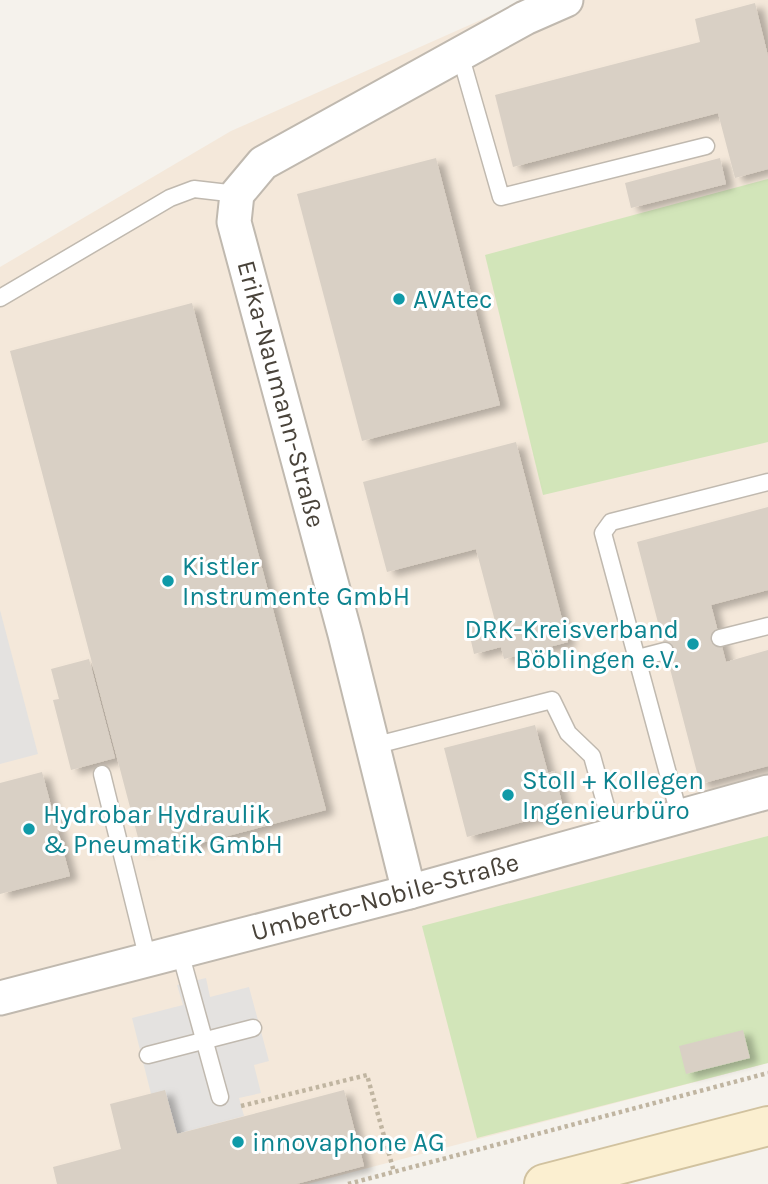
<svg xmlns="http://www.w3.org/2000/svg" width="768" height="1184" viewBox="0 0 768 1184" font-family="Karla,sans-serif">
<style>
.commercial{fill:#f4e8da}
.green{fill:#d2e5b9}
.parking{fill:#e4e2e0}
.building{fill:#d9d0c5;filter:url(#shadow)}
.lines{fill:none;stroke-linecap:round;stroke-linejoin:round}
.service-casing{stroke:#c0b9af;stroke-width:19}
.minor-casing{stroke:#c0b9af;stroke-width:37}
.secondary-casing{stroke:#d1c29f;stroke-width:42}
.path{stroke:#c0b5a1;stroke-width:4.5;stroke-dasharray:3.5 3.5;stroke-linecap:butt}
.service{stroke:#fff;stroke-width:16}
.minor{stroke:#fff;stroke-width:33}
.secondary{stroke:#fbefd0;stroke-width:38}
.culture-dot{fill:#0f9aa8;stroke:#fff;stroke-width:2.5}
.labels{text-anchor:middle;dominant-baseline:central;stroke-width:6;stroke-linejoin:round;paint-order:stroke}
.culture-label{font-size:26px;fill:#0d838f;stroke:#fff;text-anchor:start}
.street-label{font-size:26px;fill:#49433a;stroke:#fff}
</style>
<defs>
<filter id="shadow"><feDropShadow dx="8" dy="4.5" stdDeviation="3.5" flood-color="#0004"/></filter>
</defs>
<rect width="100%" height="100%" fill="#f5f2ec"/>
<polygon class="commercial" points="526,0 768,0 768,1063 307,1184 0,1184 0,267 231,131"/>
<g class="green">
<polygon points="768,179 768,442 543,495 485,255"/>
<polygon points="768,836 768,1063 477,1138 422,926"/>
</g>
<g class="parking">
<polygon points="0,610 38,754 0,764"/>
<polygon points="206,978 210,997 249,987 269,1061 254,1065 261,1093 239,1098 244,1116 177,1134 165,1091 151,1094 132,1018 183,1005 177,985"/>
</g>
<g class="building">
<polygon points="755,3 768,56 768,169 735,178 718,113 513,167 495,95 700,42 695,19"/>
<polygon points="436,158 500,405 362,441 297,194"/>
<polygon points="720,158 726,184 631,208 625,183"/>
<polygon points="192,303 326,810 186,847 184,839 141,849 10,351"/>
<polygon points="516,442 568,642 504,659 501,647 474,654 468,628 495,621 476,549 387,572 363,482"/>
<polygon points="768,507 768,590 711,605 726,662 768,650 768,766 700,784 637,542"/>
<polygon points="89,659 115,758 71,770 53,700 59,699 51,669"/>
<polygon points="535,725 548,773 554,771 564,811 467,837 444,748"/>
<polygon points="42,772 70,876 0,894 0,783"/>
<polygon points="743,1030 750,1058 686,1074 679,1046"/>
<polygon points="165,1090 177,1134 344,1090 364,1166 296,1184 57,1184 53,1167 121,1149 110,1104"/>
</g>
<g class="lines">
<g class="service-casing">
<g id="service">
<polyline points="460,54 501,197 706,146"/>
<polyline points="0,298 170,198 194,189 237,194"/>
<polyline points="720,638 768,626"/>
<polyline points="638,658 665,651"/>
<polyline points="373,746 552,700 568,733 592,756 614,835"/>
<polyline points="102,774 148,960"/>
<polyline points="680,818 603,533 611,522 768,482"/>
<polyline points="180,952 220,1097"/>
<polyline points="148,1055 253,1028"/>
</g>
</g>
<g class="minor-casing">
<g id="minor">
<polyline points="409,892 345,634 234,222 237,194 263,163 525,18 566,0"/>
<polyline points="0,998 409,892 768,792"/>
</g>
</g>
<g class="secondary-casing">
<polyline id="secondary" points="544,1184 768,1126"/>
</g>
<g class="path">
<polyline points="241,1106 367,1075 394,1172"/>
<polyline points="348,1184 768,1073"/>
</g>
<use href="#service" class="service"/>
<use href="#minor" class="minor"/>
<use href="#secondary" class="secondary"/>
</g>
<g class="culture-dot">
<circle cx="399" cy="299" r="7"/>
<circle cx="168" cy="581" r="7"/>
<circle cx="693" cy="644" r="7"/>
<circle cx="508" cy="795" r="7"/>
<circle cx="29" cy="829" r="7"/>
<circle cx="238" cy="1142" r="7"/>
</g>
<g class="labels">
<g class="culture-label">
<text x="413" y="299">AVAtec</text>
<text x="182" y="566">Kistler<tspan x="182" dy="30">Instrumente GmbH</tspan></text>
<text x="679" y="629" text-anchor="end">DRK-Kreisverband<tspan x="679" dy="30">Böblingen e.V.</tspan></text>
<text x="522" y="780">Stoll + Kollegen<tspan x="522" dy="30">Ingenieurbüro</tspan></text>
<text x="43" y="814">Hydrobar Hydraulik<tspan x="43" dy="30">&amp; Pneumatik GmbH</tspan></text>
<text x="252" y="1142">innovaphone AG</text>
</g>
<g class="street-label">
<text transform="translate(281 394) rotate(75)">Erika-Naumann-Straße</text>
<text transform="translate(385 897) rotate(-15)">Umberto-Nobile-Straße</text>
</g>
</g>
</svg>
